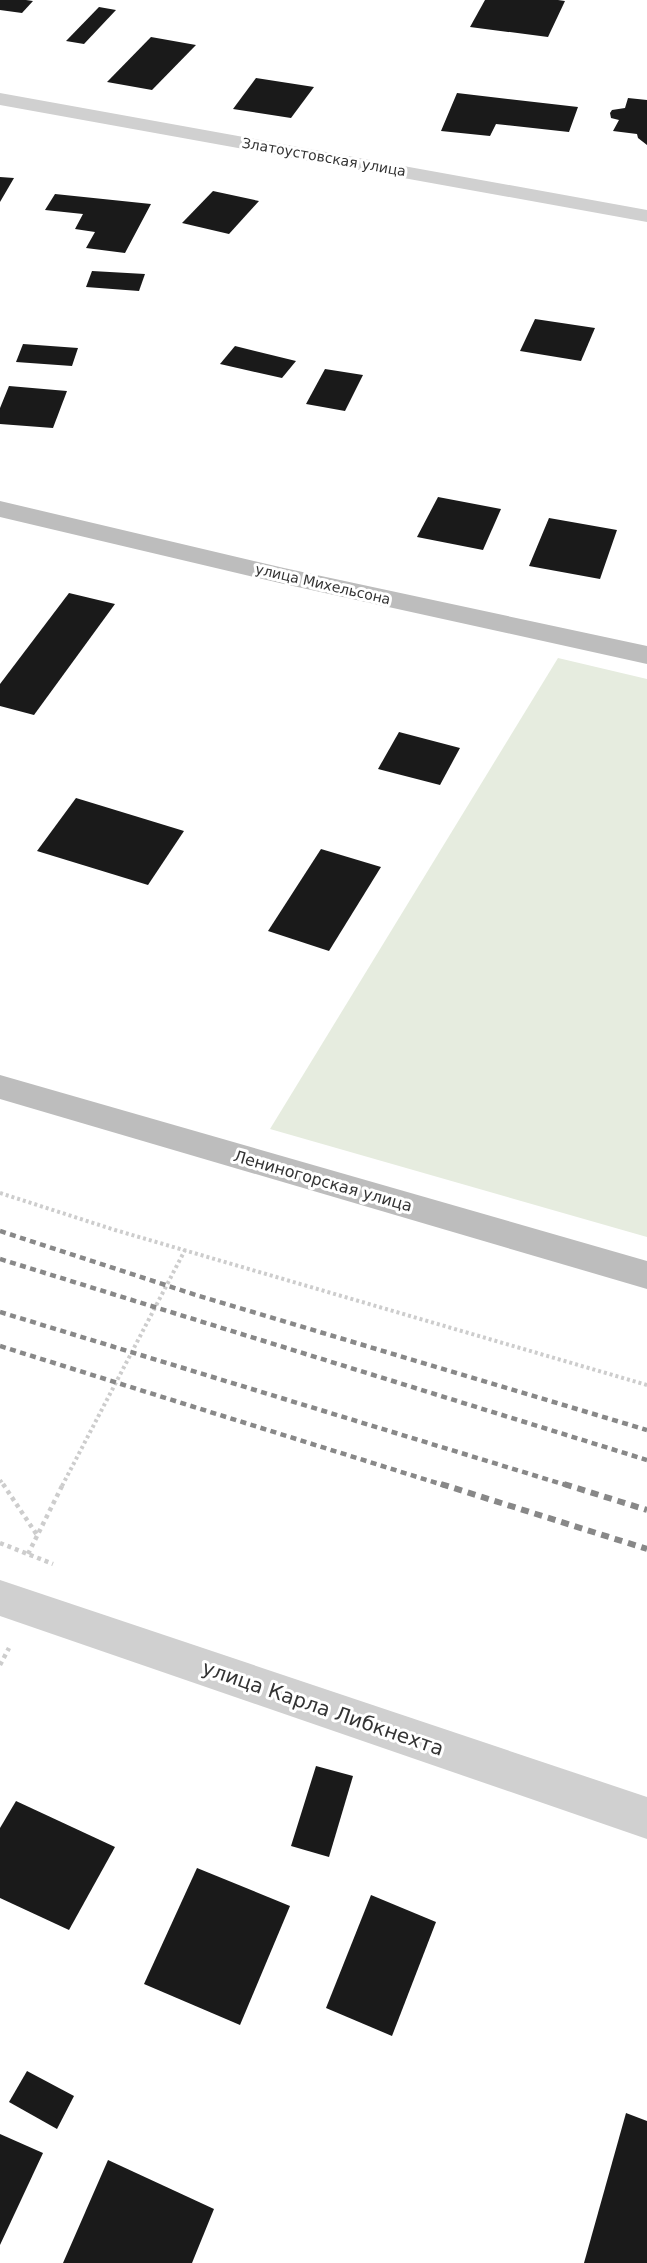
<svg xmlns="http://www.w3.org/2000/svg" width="647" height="2263" viewBox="0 0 647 2263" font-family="'DejaVu Sans',sans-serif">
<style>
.green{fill:#e6ecdf}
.building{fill:#1a1a1a}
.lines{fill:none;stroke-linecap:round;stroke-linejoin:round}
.path-far1{stroke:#cdcdcd;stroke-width:4;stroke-dasharray:3 3;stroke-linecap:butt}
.path{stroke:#cdcdcd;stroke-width:4.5;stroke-dasharray:4 4;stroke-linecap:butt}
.street{fill:#d0d0d0;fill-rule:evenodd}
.secondary{fill:#bdbdbd;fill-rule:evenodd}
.rail-far1{stroke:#888;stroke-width:4.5;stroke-dasharray:6 4.5;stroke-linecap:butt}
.rail{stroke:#888;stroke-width:6;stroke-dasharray:8 6;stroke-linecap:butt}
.labels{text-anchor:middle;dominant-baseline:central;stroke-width:6;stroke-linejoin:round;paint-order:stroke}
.far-street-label{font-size:14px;fill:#333;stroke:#fff}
.street-label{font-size:16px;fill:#333;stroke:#fff}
.near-street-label{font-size:20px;fill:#333;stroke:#fff}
</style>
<rect width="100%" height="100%" fill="#fff"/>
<polygon class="green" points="558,658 647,679 647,1237 270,1129"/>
<g class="building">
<polygon points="0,0 26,0 33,1 22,13 0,10"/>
<polygon points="485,0 558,0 565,1 548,37 470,27"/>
<polygon points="99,7 116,10 84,44 66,41"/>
<polygon points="151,37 196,45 152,90 107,82"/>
<polygon points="256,78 314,87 291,118 233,109"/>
<polygon points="457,93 578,107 569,132 496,124 490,136 441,131"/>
<polygon points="628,98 647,100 647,145 638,138 637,134 613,131 619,120 611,118 610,113 612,110 625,108"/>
<polygon points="0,177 14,178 0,202"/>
<polygon points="213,191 259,201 229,234 182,223"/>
<polygon points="55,194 151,204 125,253 86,248 95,232 75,229 83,214 45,210"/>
<polygon points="92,271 145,274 139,291 86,287"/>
<polygon points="535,319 595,328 581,361 520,351"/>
<polygon points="23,344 78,348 72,366 16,362"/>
<polygon points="235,346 296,361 282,378 220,364"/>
<polygon points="325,369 363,375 345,411 306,404"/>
<polygon points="9,386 67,391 53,428 0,424 0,408"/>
<polygon points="438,497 501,509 483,550 417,537"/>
<polygon points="549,518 617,530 600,579 529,566"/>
<polygon points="69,593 115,604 34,715 0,706 0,684"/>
<polygon points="399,732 460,748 440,785 378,769"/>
<polygon points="76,798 184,831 148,885 37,851"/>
<polygon points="321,849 381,867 329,951 268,931"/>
<polygon points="316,1766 353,1776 329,1857 291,1846"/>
<polygon points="16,1801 115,1847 69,1930 0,1898 0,1828"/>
<polygon points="197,1868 290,1906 240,2025 144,1984"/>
<polygon points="371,1895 436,1922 392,2036 326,2008"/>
<polygon points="27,2071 74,2096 57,2129 9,2102"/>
<polygon points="626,2113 647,2121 647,2263 584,2263"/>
<polygon points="0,2134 43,2153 0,2245"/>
<polygon points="108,2160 214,2209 192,2263 63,2263"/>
</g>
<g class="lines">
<g class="path-far1">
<polyline points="0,1193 115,1230 647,1385"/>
<polyline points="0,1480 4,1486"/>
<polyline points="62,1486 185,1250"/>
</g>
<g class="path">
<polyline points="3,1484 37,1535"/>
<polyline points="0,1543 53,1564"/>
<polyline points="28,1554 63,1484"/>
<polyline points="0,1665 9,1648"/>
</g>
<g class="street">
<polygon points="0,93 647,210 647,222 0,105"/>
<polygon points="0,1580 647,1797 647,1839 0,1616"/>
</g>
<g class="secondary">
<polygon points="0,501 284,568 647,646 647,664 284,584 0,517"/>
<polygon points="0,1075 647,1261 647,1289 0,1099"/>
</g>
<g class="rail-far1">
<polyline points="0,1231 196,1295 647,1430"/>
<polyline points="0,1259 647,1460"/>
<polyline points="0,1312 569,1486"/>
<polyline points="0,1346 446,1486"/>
</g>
<g class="rail">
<polyline points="441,1484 647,1549"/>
<polyline points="564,1484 647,1510"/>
</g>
</g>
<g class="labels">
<g class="far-street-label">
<text transform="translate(324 157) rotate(10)">Златоустовская улица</text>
<text transform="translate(323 584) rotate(13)">улица Михельсона</text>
</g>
<g class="street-label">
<text transform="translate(323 1181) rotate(16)">Лениногорская улица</text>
</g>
<g class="near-street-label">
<text transform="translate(323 1708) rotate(19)">улица Карла Либкнехта</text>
</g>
</g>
</svg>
